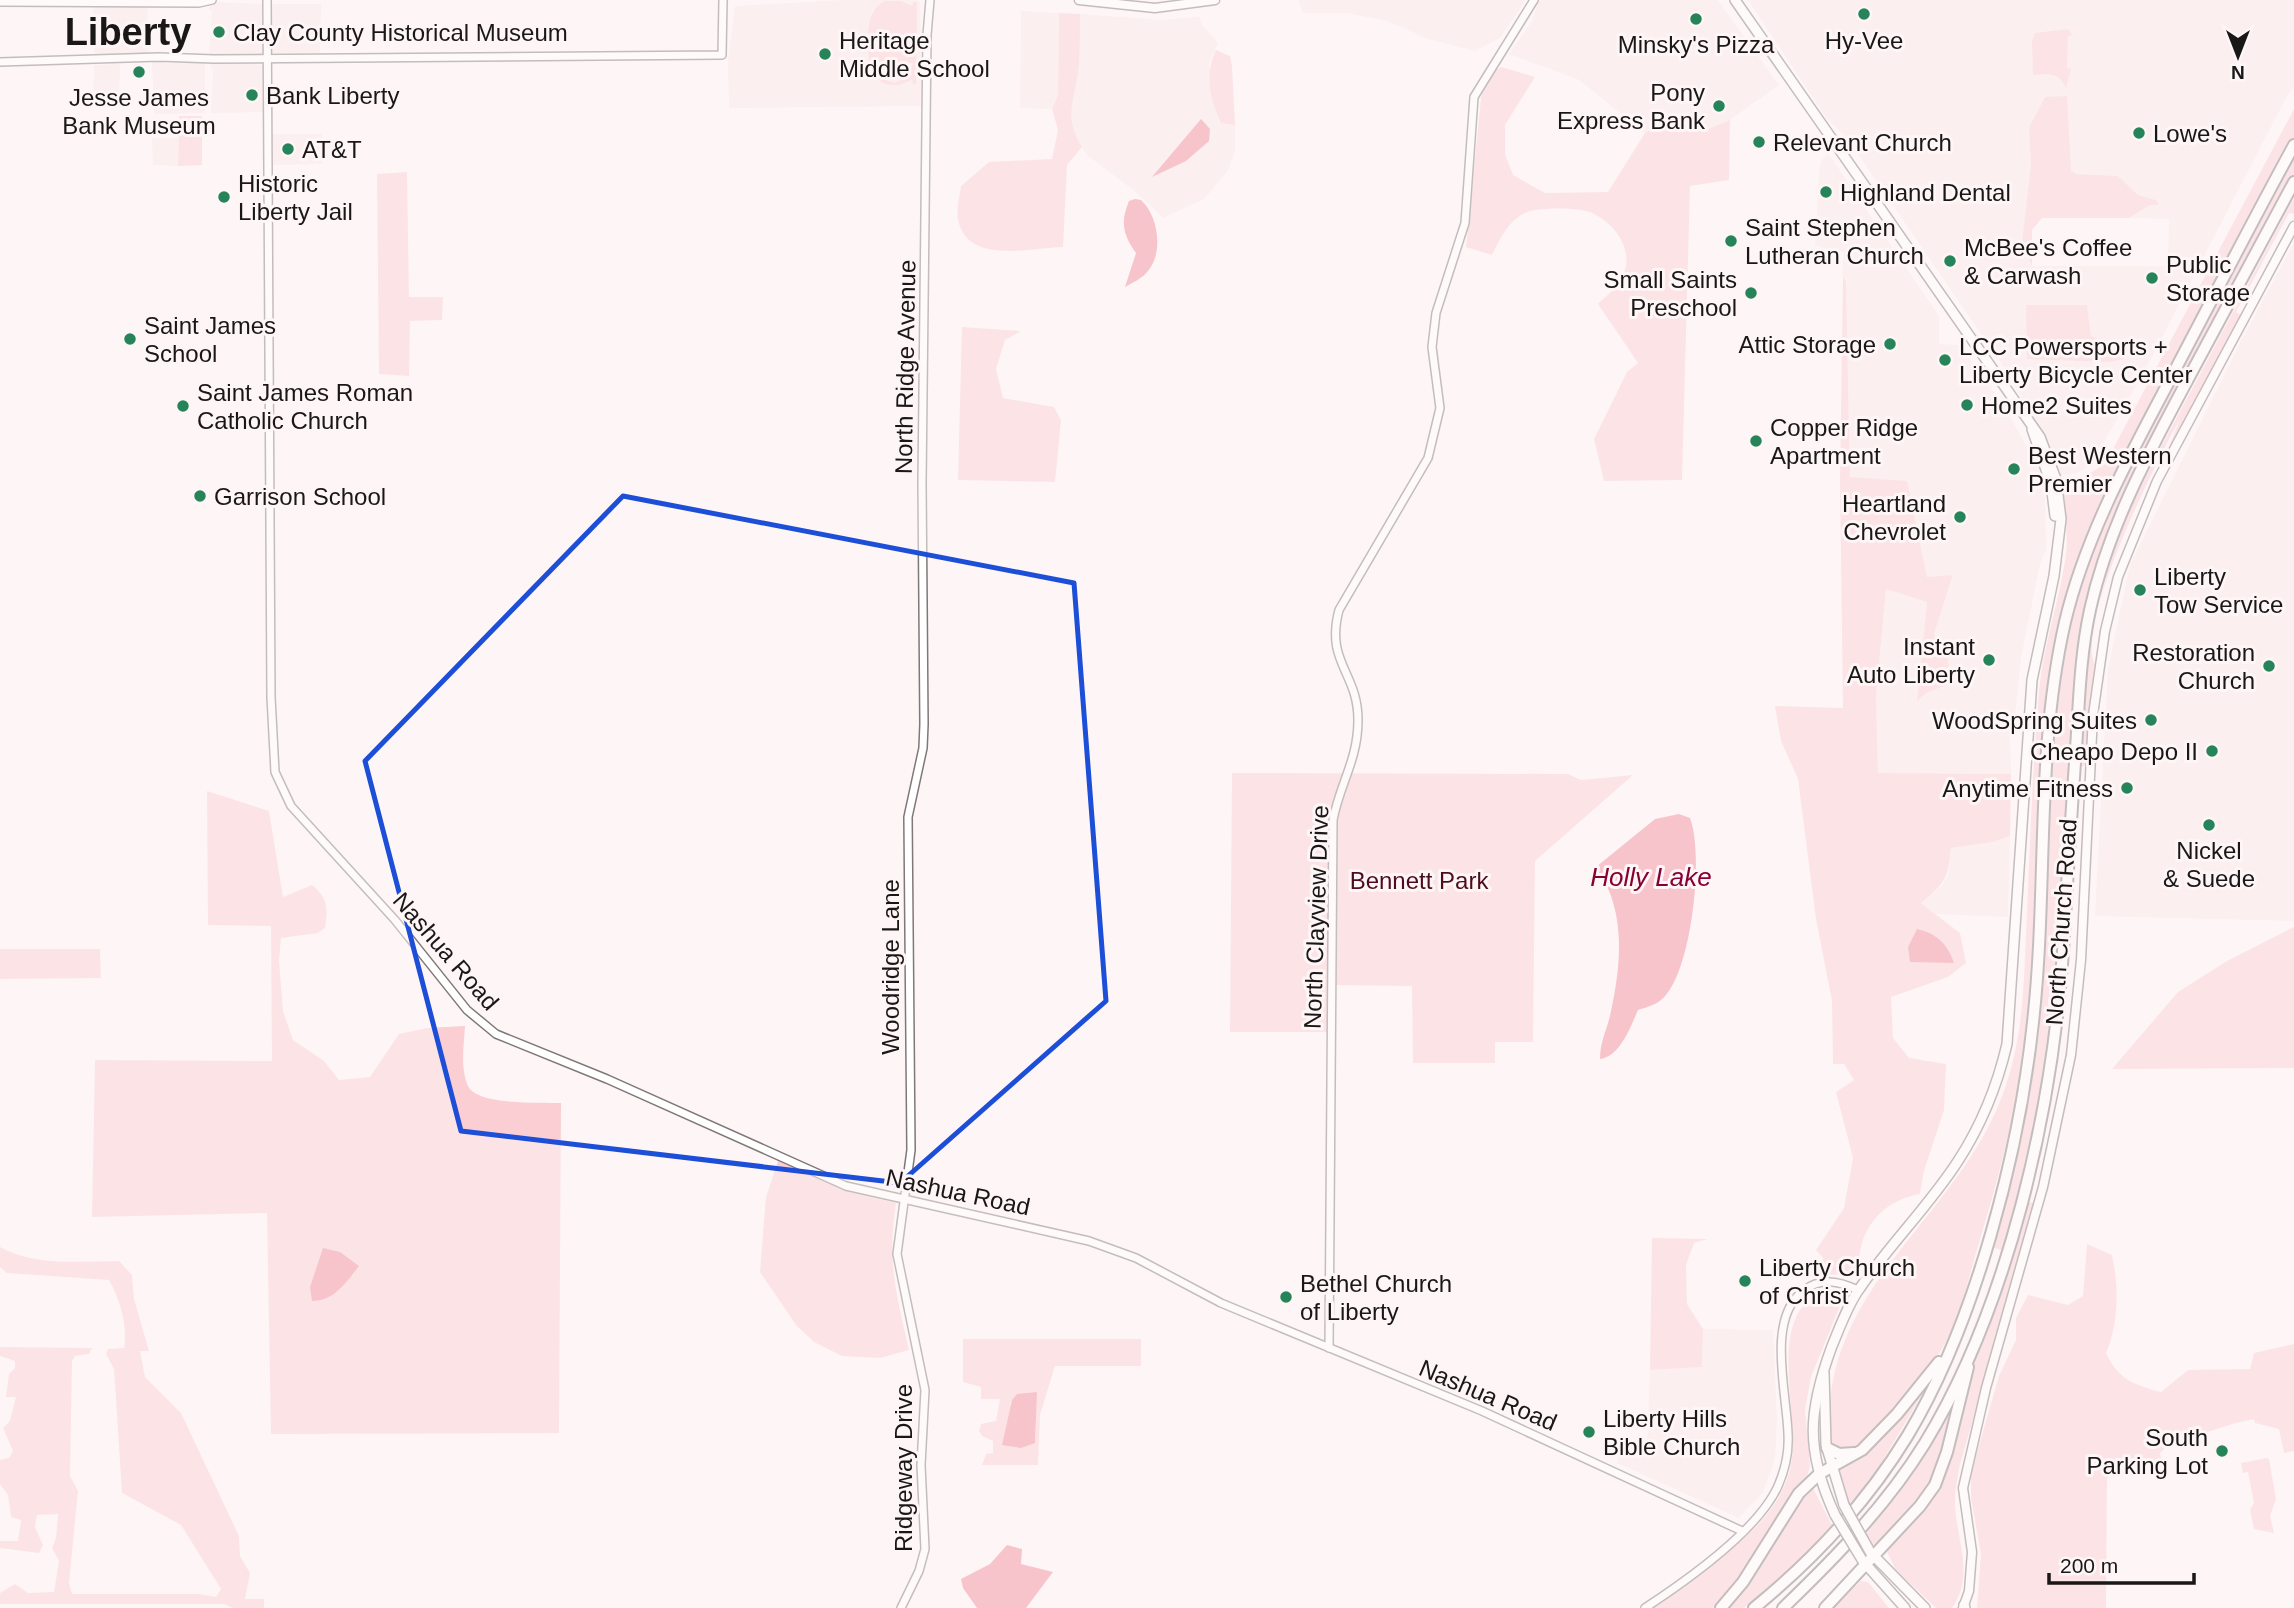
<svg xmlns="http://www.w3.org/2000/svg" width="2294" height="1608" viewBox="0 0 2294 1608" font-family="Arial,sans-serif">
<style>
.built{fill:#f8e7e9;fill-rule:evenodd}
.green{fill:#faced3;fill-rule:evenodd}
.water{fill:#f18899}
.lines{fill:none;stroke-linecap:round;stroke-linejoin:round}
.tertiary-casing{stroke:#7f7879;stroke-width:10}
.secondary-casing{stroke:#7f7879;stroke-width:11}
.primary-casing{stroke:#7f7879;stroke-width:12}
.motorway-casing{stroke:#7f7879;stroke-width:14}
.tertiary{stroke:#fff;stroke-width:7}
.secondary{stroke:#fff;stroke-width:8}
.primary{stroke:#fff;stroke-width:9}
.motorway{stroke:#fff;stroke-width:10}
.primary-bridge-casing{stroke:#7f7879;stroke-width:12;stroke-linecap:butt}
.primary-bridge{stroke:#fff;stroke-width:9}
.marked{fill:none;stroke:#1d4ed8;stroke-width:5;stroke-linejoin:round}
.poi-dot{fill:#27845a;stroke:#fef6f6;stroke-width:2.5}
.labels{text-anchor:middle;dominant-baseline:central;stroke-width:6;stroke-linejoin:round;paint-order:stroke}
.poi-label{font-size:24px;fill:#1a1717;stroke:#fef6f6;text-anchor:start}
.street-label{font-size:24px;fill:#1a1717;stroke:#fef6f6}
.park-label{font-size:24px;fill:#4e0d1f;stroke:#fef6f6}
.water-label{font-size:26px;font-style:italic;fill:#870033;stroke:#fef6f6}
.town-label{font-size:38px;font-weight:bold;fill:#1a1717;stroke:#fef6f6}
</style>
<rect width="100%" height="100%" fill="#fef6f6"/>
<g class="built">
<polygon points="844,0 918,0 920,3 922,106 729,108 728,62 735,6"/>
<polygon points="1298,0 1526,0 1500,38 1475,51 1428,39 1387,21 1347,13 1303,13"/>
<polygon points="1539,0 1718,0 1779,85 1730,120 1705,130 1675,114 1645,133 1579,80 1509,54 1532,21"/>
<path d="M1748,0H2294V88L2288,94L2146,368L2091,465L2075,474L2061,475L2050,444L2001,363L1846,137L1827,119ZM2045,97L2071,171L2077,174L2118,176L2138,195L2156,200L2159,205H2150L2129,218L2169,219L2168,266H2032L2022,242L2032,165L2029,127ZM2087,306L2091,336L2121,348L2123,359L2111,362L2027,359Z"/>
<polygon points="214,2 263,4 263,54 209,56 212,12 208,8"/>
<polygon points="270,4 321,4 320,53 270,53"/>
<polygon points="148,5 146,47 150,54 94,56 93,6"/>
<polygon points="1021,11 1059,13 1058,95 1052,109 1020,108"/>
<polygon points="1080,14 1161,20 1199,17 1202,25 1218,43 1209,64 1221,123 1235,125 1235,152 1227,172 1204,199 1163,218 1136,192 1087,155 1073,132 1070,100 1079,68"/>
<polygon points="160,59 164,63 196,63 200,59 205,61 205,113 154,114 152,62"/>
<polygon points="217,61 263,65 263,112 211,113 213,71 210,65"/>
<polygon points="120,64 119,102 93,102 94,65"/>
<polygon points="270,134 322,134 322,164 271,165"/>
<polygon points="152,138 178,138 178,166 153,165"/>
<polygon points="1828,153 1939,316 1939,344 1960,345 2002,403 2039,468 2045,500 2046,549 2040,564 2021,658 2014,726 2010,727 2011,774 1878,773 1876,697 1886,589 1927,602 1918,700 1928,692 1938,645 1934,634 1953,576 1927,577 1906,482 1850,478 1846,283 1842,275 1844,252 1815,246 1819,173 1821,161"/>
<polygon points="2294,243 2294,921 2095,916 2108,669 2130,565 2241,341"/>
<polygon points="2010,836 2008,917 1936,914 1921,903 1942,886 1948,875 1951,848 1993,842"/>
<polygon points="1703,1329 1773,1330 1777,1418 1775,1459 1763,1492 1739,1518 1617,1463 1620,1448 1647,1448 1650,1370 1702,1367"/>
</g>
<g class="green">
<path d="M885,1H901L912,6L913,2H917L916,84H913L912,79C898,89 882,87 872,73C867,52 862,11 885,1ZM913,63L908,77L894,83L880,78L873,64Z"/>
<path d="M1059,13L1080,14C1080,31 1080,49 1079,65C1076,98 1062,115 1082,147L1067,165L1063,247C1029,248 966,265 958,219C956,209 960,195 961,186L989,162L1052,159L1058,130L1052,109L1058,95Z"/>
<path d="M2068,29L2072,35L2068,36L2067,68L2071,69L2066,88C2059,72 2048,74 2033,75L2032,41L2035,33Z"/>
<path d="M1216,50L1230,56L1232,66L1235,125L1221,123C1210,99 1204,75 1216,50Z"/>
<path d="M1501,67L1535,77L1505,125V154L1513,175L1545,193L1608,192L1645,133L1675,114L1705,130L1730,120L1729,180L1690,186L1682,480L1604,481L1594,439L1627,372L1638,363L1598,304C1605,297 1615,289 1620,281C1637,255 1618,226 1594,214C1582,207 1538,207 1525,213C1508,221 1500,239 1492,255L1466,247L1483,79Z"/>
<polygon points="2067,96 2071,171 2077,174 2118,176 2138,195 2156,200 2159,205 2150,205 2129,218 2042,218 2032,230 2032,266 2022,242 2031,165 2029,127 2045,97"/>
<path d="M2294,109V138L2112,482C2086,539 2061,599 2051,661C2032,777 2038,898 2028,1015C2021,1091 2003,1164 1981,1236C1971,1268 1964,1303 1951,1332C1932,1372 1897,1409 1865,1439C1854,1449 1839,1455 1830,1440C1817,1285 1963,1218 2006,1085C2025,1029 2024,970 2027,912C2030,839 2033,764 2039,691C2043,647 2058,605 2065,561C2069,540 2065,515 2064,493L2070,485L2105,464Z"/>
<polygon points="179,116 202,116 202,165 178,166"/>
<polygon points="2294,159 2294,174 2133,477 2076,670 2057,985 2040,1099 2018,1198 2002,1250 1990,1247 2030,1073 2057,689 2067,632 2083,576 2117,492"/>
<polygon points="407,172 409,297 443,297 442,320 410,321 409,376 379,374 377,174"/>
<path d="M2294,198V214L2289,213L2236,312L2242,316L2166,454L2180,419C2157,460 2074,624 2095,665L2086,766H2079L2088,646L2111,558L2130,505Z"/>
<path d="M1843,277L1846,282L1850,477L1907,481L1927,577L1953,575L1934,634L1938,645L1947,647L1950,684L1928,692L1917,701L1927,602L1886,589L1876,697L1878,773L2011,774L2010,836L1993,842L1951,848C1948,879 1945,883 1921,903L1960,933L1966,963L1948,977L1891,997L1893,1038L1909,1058L1946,1064L1944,1110L1924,1171L1920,1194C1894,1199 1875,1212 1864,1237C1859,1249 1860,1262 1854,1274L1823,1275V1258L1816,1250L1844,1208L1853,1158L1836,1092L1854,1080L1844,1064H1833L1832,1001L1816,919L1798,779L1781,741L1775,706L1843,708L1840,480Z"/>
<polygon points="2087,305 2091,336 2121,348 2124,359 2111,362 2027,359 2026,305"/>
<polygon points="962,327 1021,331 1005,340 996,369 1003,398 1054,407 1061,420 1055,482 958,480"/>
<polygon points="1232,773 1568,774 1581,780 1633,775 1535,861 1533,1042 1495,1042 1495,1063 1413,1063 1412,986 1327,985 1327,1032 1230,1032"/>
<path d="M207,791L269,811L283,897L312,885C328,898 328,908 325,928L318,933L281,938L279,961L283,1011L293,1040L324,1061L339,1080L370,1077L399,1034L427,1028L465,1026C464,1045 460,1068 468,1086C478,1106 540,1102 561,1103L559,1433L271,1434L267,1213L92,1217L95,1060L272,1061L271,926L208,925Z"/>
<polygon points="2294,927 2294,1068 2112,1069 2178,992 2227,961"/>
<polygon points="0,949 100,949 101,978 0,979"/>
<path d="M778,1161L849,1192L896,1203C887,1263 896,1292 909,1350L880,1358L842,1356L814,1342L796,1325L760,1272L766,1197Z"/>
<path d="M2028,1202L2035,1203L1959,1468C1958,1478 1955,1490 1955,1501C1955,1537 1976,1574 1952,1608H1936L1896,1570L1887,1552L1889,1545L1939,1490L1976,1357Z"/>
<polygon points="1652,1238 1708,1239 1694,1243 1686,1265 1687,1304 1703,1329 1702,1367 1650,1370"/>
<path d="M2087,1244L2112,1255C2119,1287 2119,1323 2106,1353C2118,1379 2134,1385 2161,1392L2188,1370L2250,1369L2254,1353L2294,1344V1451L2284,1453L2279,1429L2255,1423L2254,1419C2226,1424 2201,1436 2174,1441V1446L2166,1447L2160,1453L2165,1475H2111L2107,1479L2106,1608H1977L1981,1554L1971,1498V1473L1999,1376L2016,1340V1318L2028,1295L2068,1305L2083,1296Z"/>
<path d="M0,1247C37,1267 77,1261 119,1261L132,1275L134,1299L149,1351H140L145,1377L181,1413L239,1536L240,1556L250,1573L245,1599H264V1608H233L224,1604H0V1593L15,1584L28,1593L54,1592L59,1561L52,1548L56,1538L58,1514L37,1515L35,1527L43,1545L39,1553L0,1548V1541H18L21,1520L11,1517L8,1495L0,1484V1460L9,1458L13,1451L3,1428L10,1421L16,1397H6L9,1374L15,1368V1361L0,1356V1347L92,1348L89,1354L75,1356L72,1361L70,1476L78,1491L69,1583L72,1594H199L216,1597L221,1589L181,1525L122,1493L114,1369L106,1354L108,1349L124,1348C128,1326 120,1300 109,1280L7,1273L0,1267Z"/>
<path d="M1829,1290H1839L1842,1301L1811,1377L1805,1410L1810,1466L1807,1477L1785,1505L1736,1582L1713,1608H1648C1700,1570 1783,1529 1792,1458C1799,1408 1763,1307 1829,1290Z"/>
<path d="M963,1339H1141V1366H1055L1040,1415L1038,1465H982L986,1454L993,1453V1441L982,1436L979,1431L981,1424L996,1421L1000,1399H981V1387L963,1382ZM1017,1394L1036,1417L1035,1443L1010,1404Z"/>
<polygon points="1929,1383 1871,1480 1849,1504 1837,1469 1878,1444"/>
<path d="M1954,1401C1948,1454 1934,1485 1898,1524C1890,1531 1883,1542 1874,1546L1866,1534L1920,1462Z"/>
<polygon points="2266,1458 2269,1459 2276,1499 2270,1516 2274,1533 2254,1529 2250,1510 2254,1503 2248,1472 2243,1473 2241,1463"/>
<polygon points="1812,1486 1833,1527 1783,1576 1744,1608 1725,1608 1757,1571 1803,1494"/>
<polygon points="1861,1581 1868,1582 1889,1608 1833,1608"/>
</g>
<g class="water">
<polygon points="1201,119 1210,129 1209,141 1186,161 1152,177"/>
<path d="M1135,199L1141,200C1158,215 1164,252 1148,271C1143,278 1132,283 1125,287L1136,253C1123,235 1120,222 1129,201Z"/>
<path d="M1679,814L1690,818C1704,855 1692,964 1666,995C1659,1004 1648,1007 1638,1010C1631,1026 1620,1057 1600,1059C1600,1040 1608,1028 1611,1011C1619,974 1624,933 1611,896C1608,886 1600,877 1596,867L1655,819Z"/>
<path d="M1917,929C1937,934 1947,943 1954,963L1910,962L1908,947Z"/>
<path d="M323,1248L340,1252L359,1266C346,1282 335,1301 312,1301L310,1287Z"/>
<polygon points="1037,1392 1035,1443 1021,1448 1002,1445 1012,1400 1017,1394"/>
<polygon points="1007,1545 1022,1549 1021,1564 1053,1572 1026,1608 977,1608 963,1588 961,1579 990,1564"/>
</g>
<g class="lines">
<g class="tertiary-casing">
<g id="tertiary">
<polyline points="267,0 271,697 275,772 291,806 395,920 467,1010 496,1034 607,1079 846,1186 1089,1241 1136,1258 1221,1303 1482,1411 1742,1531"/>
<polyline points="0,2 199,3 212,0"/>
<polyline points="0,62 159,57 214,59 722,55 723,0"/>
<path d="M1329,1348L1333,820C1340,783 1358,760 1358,720C1358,672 1325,663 1339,610L1428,458L1440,408L1432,347L1436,313L1465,223L1474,97L1534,0"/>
<polyline points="901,1608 919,1571 925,1549 921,1465 925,1390 897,1254 911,1150 908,817 923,748 924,724 922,483 927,35 930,0"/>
<path d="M1645,1608C1686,1581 1758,1531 1778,1486C1785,1470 1789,1451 1788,1434C1787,1393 1766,1319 1803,1291C1821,1277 1839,1281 1858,1290"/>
</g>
</g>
<g class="secondary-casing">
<g id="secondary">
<polyline points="1079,0 1155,8 1215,0"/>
<polyline points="1963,1608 1969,1591 1972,1552 1963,1488 1986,1388 2043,1187 2071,1055 2081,960 2093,715 2105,631 2118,577 2157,481 2294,226"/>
</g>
</g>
<g class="primary-casing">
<g id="primary">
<path d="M1735,0L2040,437L2056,479L2061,519L2054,576L2032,680L2007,1044C1997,1087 1982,1124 1958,1161C1929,1206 1890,1244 1860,1288C1848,1304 1840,1327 1832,1346C1808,1411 1805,1450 1835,1515"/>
<polyline points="2032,429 2051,484 2055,516"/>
<polyline points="1824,1373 1826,1445 1844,1505"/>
<polyline points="1870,1552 1925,1608"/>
<polyline points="1862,1560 1905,1608"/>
<polyline points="1964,1605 1965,1608"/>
</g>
</g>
<g class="motorway-casing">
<g id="motorway">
<polyline points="1827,1448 1839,1454 1854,1453"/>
<polyline points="1721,1608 1743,1582 1799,1493 1819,1474 1862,1450 1897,1414 1939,1362"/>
<path d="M1754,1608C1814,1559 1868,1501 1908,1435C1976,1321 2019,1153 2033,1022C2048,889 2035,753 2065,622C2086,533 2132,452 2174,372C2214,296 2253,220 2294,145"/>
<path d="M1783,1608C1836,1557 1886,1506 1925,1443C2009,1305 2052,1111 2063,952C2067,884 2071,817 2076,749C2079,703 2080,656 2090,610C2108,528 2148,454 2187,381C2223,315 2258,248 2294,182"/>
<polyline points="1825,1608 1920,1506 1935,1485 1947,1452 1968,1367"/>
</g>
</g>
<use href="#tertiary" class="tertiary"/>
<use href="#secondary" class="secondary"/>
<use href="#primary" class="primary"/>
<use href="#motorway" class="motorway"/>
<g class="primary-bridge-casing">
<g id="primary-bridge">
<polyline points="1844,1505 1869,1550"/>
<polyline points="1835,1515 1861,1558"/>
</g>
</g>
<use href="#primary-bridge" class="primary-bridge"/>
</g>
<path d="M0 0H2294V1608H0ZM623,496L1074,583L1106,1001L900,1183L461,1131L365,761Z" fill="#fef6f6" fill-opacity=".55" fill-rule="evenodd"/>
<path class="marked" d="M623,496L1074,583L1106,1001L900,1183L461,1131L365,761Z"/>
<g class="poi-dot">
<circle cx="1864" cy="14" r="7"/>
<circle cx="1696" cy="19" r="7"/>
<circle cx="219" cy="32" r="7"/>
<circle cx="825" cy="54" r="7"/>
<circle cx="139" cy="72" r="7"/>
<circle cx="252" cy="95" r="7"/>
<circle cx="1719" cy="106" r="7"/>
<circle cx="2139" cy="133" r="7"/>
<circle cx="1759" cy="142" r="7"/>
<circle cx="288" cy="149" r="7"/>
<circle cx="1826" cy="192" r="7"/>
<circle cx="224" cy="197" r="7"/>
<circle cx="1731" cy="241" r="7"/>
<circle cx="1950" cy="261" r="7"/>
<circle cx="2152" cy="278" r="7"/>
<circle cx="1751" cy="293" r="7"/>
<circle cx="130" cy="339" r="7"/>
<circle cx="1890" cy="344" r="7"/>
<circle cx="1945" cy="360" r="7"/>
<circle cx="1967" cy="405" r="7"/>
<circle cx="183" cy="406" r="7"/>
<circle cx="1756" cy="441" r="7"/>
<circle cx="2014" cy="469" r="7"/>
<circle cx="200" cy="496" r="7"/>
<circle cx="1960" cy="517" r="7"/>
<circle cx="2140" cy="590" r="7"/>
<circle cx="1989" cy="660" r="7"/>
<circle cx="2269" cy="666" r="7"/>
<circle cx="2151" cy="720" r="7"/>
<circle cx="2212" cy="751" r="7"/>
<circle cx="2127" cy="788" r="7"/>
<circle cx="2209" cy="825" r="7"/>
<circle cx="1745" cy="1281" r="7"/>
<circle cx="1286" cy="1297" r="7"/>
<circle cx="1589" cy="1432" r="7"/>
<circle cx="2222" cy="1451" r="7"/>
</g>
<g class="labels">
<g class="poi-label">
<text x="233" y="32">Clay County Historical Museum</text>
<text x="839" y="40">Heritage<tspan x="839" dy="28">Middle School</tspan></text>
<text x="1864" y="40" text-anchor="middle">Hy-Vee</text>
<text x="1696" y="44" text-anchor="middle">Minsky's Pizza</text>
<text x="1705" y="92" text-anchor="end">Pony<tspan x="1705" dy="28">Express Bank</tspan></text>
<text x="266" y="95">Bank Liberty</text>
<text x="139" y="97" text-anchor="middle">Jesse James<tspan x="139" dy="28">Bank Museum</tspan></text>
<text x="2153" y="133">Lowe's</text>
<text x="1773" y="142">Relevant Church</text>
<text x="302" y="149">AT&amp;T</text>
<text x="238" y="183">Historic<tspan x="238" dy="28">Liberty Jail</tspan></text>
<text x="1840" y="192">Highland Dental</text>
<text x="1745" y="227">Saint Stephen<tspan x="1745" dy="28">Lutheran Church</tspan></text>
<text x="1964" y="247">McBee's Coffee<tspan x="1964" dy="28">&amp; Carwash</tspan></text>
<text x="2166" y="264">Public<tspan x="2166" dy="28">Storage</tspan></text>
<text x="1737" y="279" text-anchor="end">Small Saints<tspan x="1737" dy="28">Preschool</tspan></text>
<text x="144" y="325">Saint James<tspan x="144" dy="28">School</tspan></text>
<text x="1876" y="344" text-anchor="end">Attic Storage</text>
<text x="1959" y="346">LCC Powersports +<tspan x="1959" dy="28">Liberty Bicycle Center</tspan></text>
<text x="197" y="392">Saint James Roman<tspan x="197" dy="28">Catholic Church</tspan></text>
<text x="1981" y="405">Home2 Suites</text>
<text x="1770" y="427">Copper Ridge<tspan x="1770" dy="28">Apartment</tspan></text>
<text x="2028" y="455">Best Western<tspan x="2028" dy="28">Premier</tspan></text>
<text x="214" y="496">Garrison School</text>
<text x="1946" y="503" text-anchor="end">Heartland<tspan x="1946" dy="28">Chevrolet</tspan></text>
<text x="2154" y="576">Liberty<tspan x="2154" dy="28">Tow Service</tspan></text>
<text x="1975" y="646" text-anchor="end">Instant<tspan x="1975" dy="28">Auto Liberty</tspan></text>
<text x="2255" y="652" text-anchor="end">Restoration<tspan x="2255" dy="28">Church</tspan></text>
<text x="2137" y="720" text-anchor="end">WoodSpring Suites</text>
<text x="2198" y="751" text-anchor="end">Cheapo Depo II</text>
<text x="2113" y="788" text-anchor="end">Anytime Fitness</text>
<text x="2209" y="850" text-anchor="middle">Nickel<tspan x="2209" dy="28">&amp; Suede</tspan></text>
<text x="1759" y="1267">Liberty Church<tspan x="1759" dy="28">of Christ</tspan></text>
<text x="1300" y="1283">Bethel Church<tspan x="1300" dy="28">of Liberty</tspan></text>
<text x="1603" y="1418">Liberty Hills<tspan x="1603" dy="28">Bible Church</tspan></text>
<text x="2208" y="1437" text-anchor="end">South<tspan x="2208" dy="28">Parking Lot</tspan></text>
</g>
<g class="street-label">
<text transform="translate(905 367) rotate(-89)">North Ridge Avenue</text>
<text transform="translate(1316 917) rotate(-88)">North Clayview Drive</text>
<text transform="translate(2061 922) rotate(-86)">North Church Road</text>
<text transform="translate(446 951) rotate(49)">Nashua Road</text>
<text transform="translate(890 967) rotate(-90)">Woodridge Lane</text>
<text transform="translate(958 1192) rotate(12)">Nashua Road</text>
<text transform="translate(1488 1395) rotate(23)">Nashua Road</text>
<text transform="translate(903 1468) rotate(-90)">Ridgeway Drive</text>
</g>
<g class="park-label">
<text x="1419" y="880">Bennett Park</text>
</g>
<g class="water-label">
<text x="1651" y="877">Holly Lake</text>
</g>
<g class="town-label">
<text x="128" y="32">Liberty</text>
</g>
</g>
<g transform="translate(2238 56) rotate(180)" stroke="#fef6f6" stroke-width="5" paint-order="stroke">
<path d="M0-5L12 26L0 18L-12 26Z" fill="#1a1717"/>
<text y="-10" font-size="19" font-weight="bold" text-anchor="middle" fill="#1a1717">N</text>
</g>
<path d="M2049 1573v10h145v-10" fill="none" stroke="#1a1717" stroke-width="3.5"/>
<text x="2060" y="1573" font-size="21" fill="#1a1717" stroke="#fef6f6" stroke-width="5" paint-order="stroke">200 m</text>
</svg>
